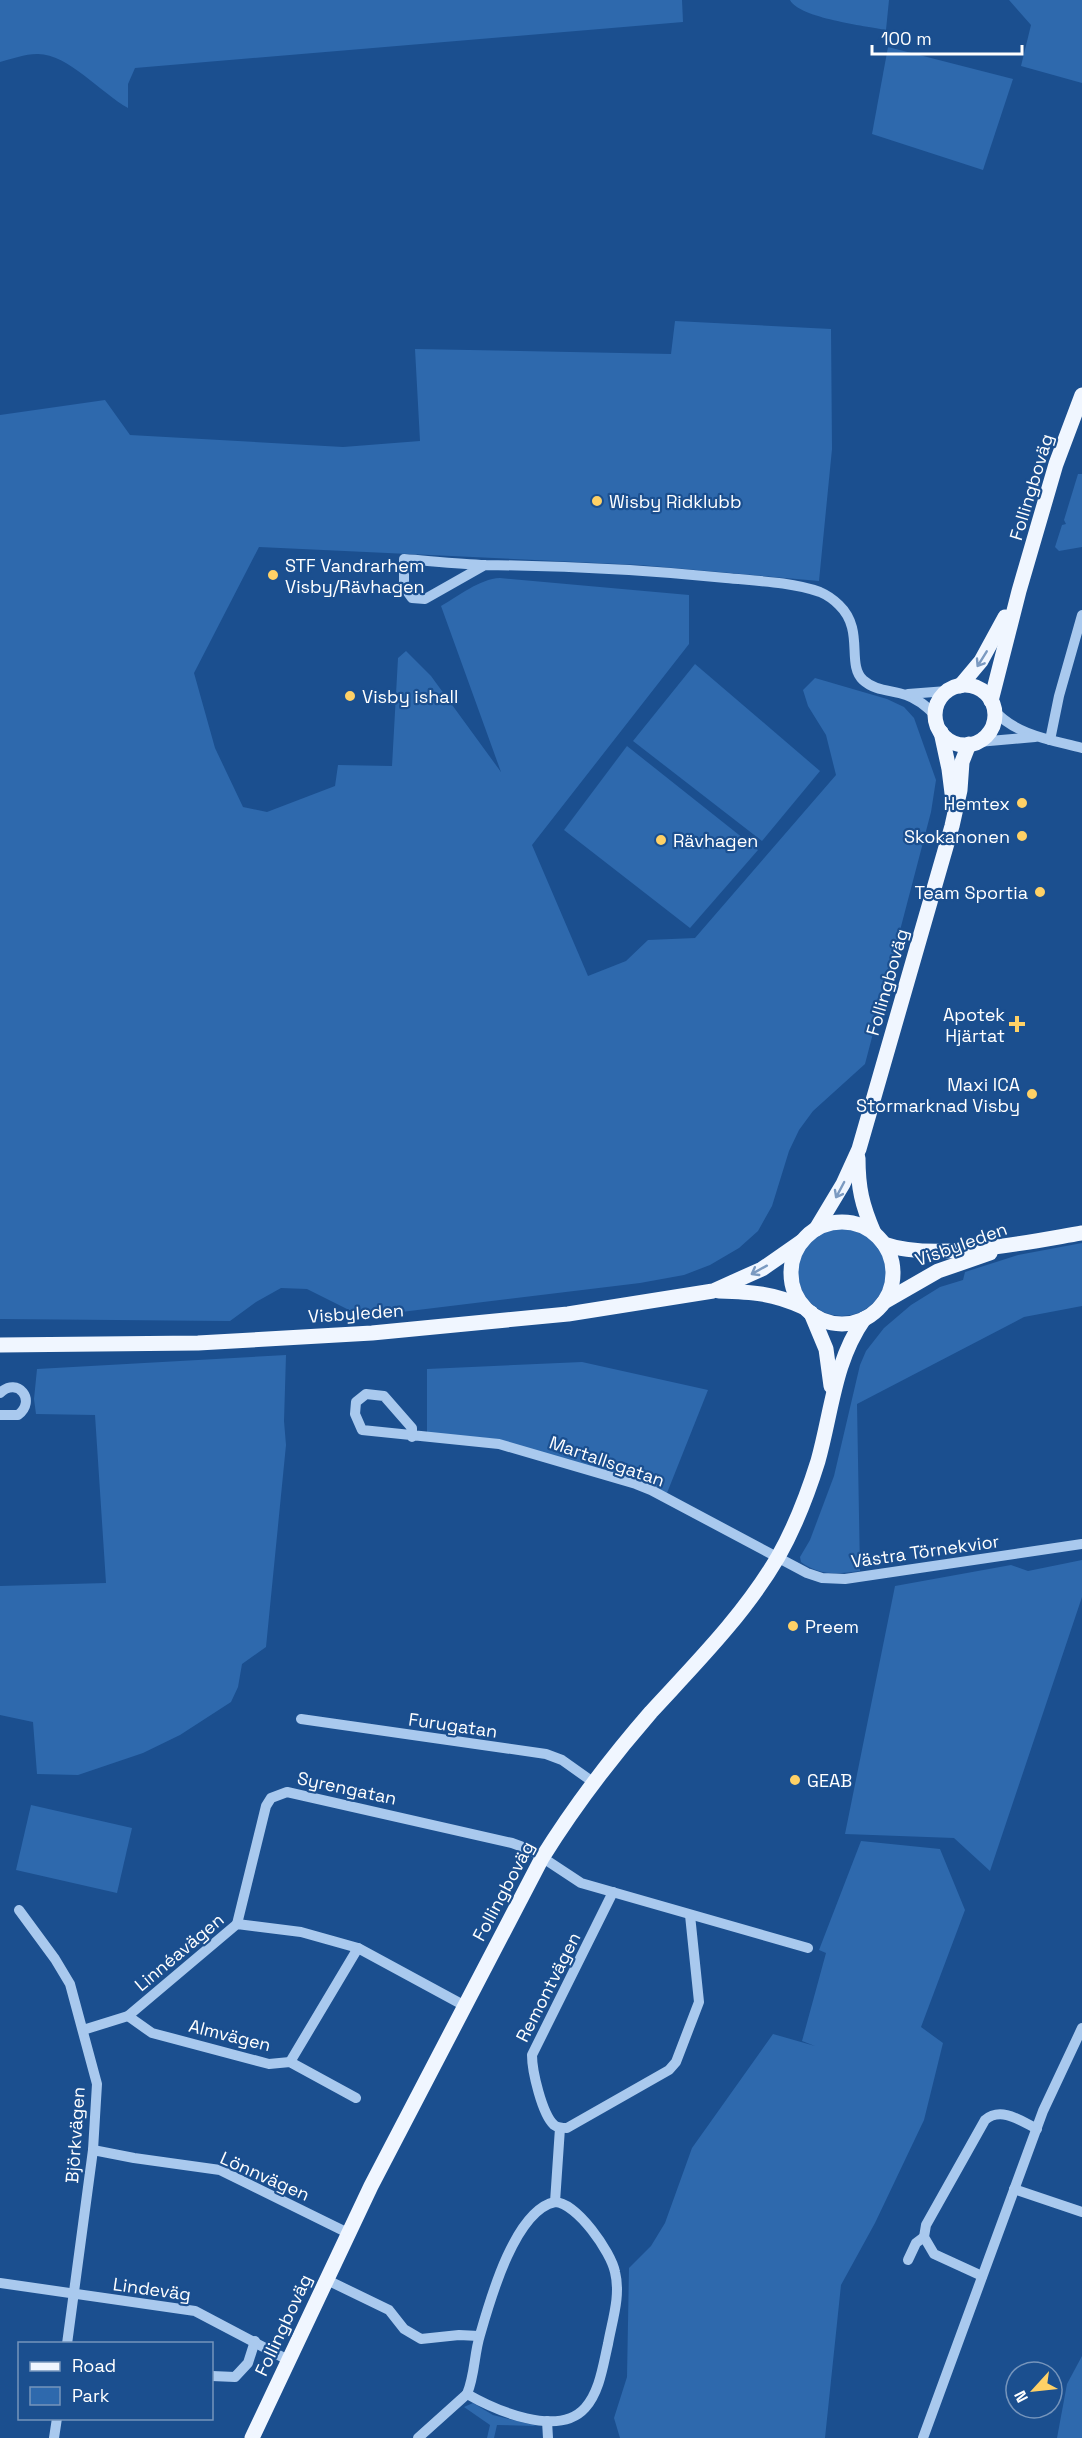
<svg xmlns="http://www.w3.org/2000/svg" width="1082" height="2438" viewBox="0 0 1082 2438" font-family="'Space Grotesk',sans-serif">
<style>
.green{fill:#2e69ad}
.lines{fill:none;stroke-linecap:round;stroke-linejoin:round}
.minor{stroke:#a9c9ee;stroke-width:10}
.major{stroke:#f0f6ff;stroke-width:15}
.oneway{stroke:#7b9ac1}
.poi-dot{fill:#ffd166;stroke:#1b4f8f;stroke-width:2}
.labels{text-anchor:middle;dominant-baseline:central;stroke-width:4.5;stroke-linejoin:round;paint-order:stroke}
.street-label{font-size:18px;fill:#fff;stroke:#1b4f8f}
.poi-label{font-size:18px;fill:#fff;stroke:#1b4f8f;text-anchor:start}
</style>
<rect width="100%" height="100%" fill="#1b4f8f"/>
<g class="green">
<path d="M0,0H682L683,22L135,68L128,84V108C101,93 67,53 37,54C25,54 11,59 0,62Z"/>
<path d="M790,0H889L886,30C866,26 799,18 790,0Z"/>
<polygon points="1009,0 1082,0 1082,83 1021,66 1031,25"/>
<polygon points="888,47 1013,79 983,170 872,134"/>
<path d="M675,321L831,329L832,449L819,581L640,565L259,547L194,673L215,748L243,807L267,812L335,786L338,765L392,766L398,658L406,651L431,676L501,772L441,606C459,596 479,579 500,578L689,595V644L532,845L588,976L626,961L648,940L695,938L836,775L826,735L808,706L803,690L815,678L887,699L904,707L914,718L936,780L931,812L865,1064L813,1111L799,1130L789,1151L772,1206L758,1231L739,1248L710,1265L684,1275L640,1283L393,1313L349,1310L307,1289L281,1288L256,1302L230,1321L0,1319V415L105,400L130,435L343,447L420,441L415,349L671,354Z"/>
<polygon points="1078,474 1082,474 1082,547 1059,551 1055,547 1062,525 1066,524 1064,520"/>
<polygon points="695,664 820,771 762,841 633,741"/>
<polygon points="627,746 758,850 690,928 564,830"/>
<circle cx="842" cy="1272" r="44"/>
<path d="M1082,1243V1306L1024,1317L857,1404L860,1571C839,1574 819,1576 801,1562L800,1557L810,1540L834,1476L860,1365L866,1351L884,1328L911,1305L940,1287L963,1280L965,1272L1018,1255Z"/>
<polygon points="286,1355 284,1421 286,1445 266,1647 242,1664 238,1687 231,1702 180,1735 143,1753 78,1775 37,1774 33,1722 0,1715 0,1586 106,1583 95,1415 36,1414 34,1399 37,1369"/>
<polygon points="582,1362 708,1390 667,1493 496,1439 427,1433 427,1369"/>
<polygon points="1082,1560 1082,1597 990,1871 954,1838 845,1834 895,1586 1011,1565 1028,1571"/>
<polygon points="31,1805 132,1828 117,1893 16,1870"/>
<polygon points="861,1841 940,1849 965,1910 921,2027 943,2043 924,2120 875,2223 841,2285 825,2438 620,2438 614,2418 627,2377 629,2268 651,2246 665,2223 692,2148 773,2034 815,2046 802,2041 826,1953 819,1950"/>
<polygon points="1082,2356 1082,2438 1057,2438 1067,2384"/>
<polygon points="473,2403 493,2415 537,2426 497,2425 494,2438 487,2438 490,2425 464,2407"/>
</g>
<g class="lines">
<g class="minor">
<path d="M485,565L425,599L412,598L404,587V559C431,561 459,564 486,565C566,566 646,570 726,578C757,581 791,582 820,592C827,595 834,600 839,605C865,630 846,664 863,680C875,691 891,690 906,695C918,699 926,706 935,715"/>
<polyline points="908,694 947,691"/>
<path d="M994,710C1015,735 1052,740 1082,748"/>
<polyline points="1050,740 1059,696 1082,615"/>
<polyline points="978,742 1035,737"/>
<path d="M0,1393C18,1376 37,1401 18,1415H0"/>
<polyline points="412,1437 412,1428 384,1396 366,1394 356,1402 355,1414 362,1430 499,1444 636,1484 651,1490 807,1573 822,1578 845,1579 1082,1544"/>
<polyline points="301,1719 546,1754 562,1760 593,1782"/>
<path d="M613,1892L532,2055C532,2071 542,2114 554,2125C558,2128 562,2128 567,2128L669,2070L676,2062L699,2002L690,1915"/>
<polyline points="19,1910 55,1959 70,1984 97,2084 93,2150 67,2344"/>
<polyline points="237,1924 266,1806 271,1798 287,1792 512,1843 531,1850 581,1883 808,1948"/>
<polyline points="128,2016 152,2033 269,2064 290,2062 356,2098"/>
<polyline points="83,2030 128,2016 237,1924 301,1932 358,1948 465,2006"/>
<polyline points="290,2062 358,1948"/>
<polyline points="93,2150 134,2158 220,2170 348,2233"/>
<polyline points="1014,2189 1082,2212"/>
<path d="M555,2202C577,2203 611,2252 615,2272C621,2296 612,2321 608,2344C603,2365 600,2391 585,2408C558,2438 495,2410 467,2394C475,2375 474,2354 480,2335C490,2300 515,2210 555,2202Z"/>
<polyline points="555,2202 560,2128"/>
<polyline points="908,2260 916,2243 924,2237"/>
<path d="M982,2276L934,2254L924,2237L926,2225L985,2120C1001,2106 1021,2121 1037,2129"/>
<polyline points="325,2279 389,2310 404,2329 421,2339 459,2335 479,2336"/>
<polyline points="0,2283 195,2311 288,2360"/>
<polyline points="212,2376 235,2377 248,2363 255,2341"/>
<polyline points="547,2421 548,2438"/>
<polyline points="54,2438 57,2418"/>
<polyline points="418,2438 467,2394"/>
<polyline points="923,2438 1043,2111 1082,2028"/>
</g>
<g class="major">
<circle cx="965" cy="715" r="30"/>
<polyline points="960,686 981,661 1005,617"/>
<polyline points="991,701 1019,591 1056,464 1082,395"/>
<polyline points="941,732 949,769 952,793"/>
<path d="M858,1158C858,1188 862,1205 874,1233"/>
<circle cx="842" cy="1273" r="51"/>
<polyline points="816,1229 843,1184 859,1149 952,826 960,790 962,762 969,744"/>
<path d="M884,1244C935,1262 1028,1242 1082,1233"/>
<path d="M719,1291C752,1292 773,1293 803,1307"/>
<polyline points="884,1302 938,1271 990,1253"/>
<polyline points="811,1313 826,1349 831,1386"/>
<polyline points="0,1345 198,1343 372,1333 568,1314 713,1291 762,1269 801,1242"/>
<path d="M252,2438L371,2186L542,1858C575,1805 611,1758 651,1712C696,1663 744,1615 778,1557C795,1527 808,1493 818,1461C832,1411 834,1362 864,1319"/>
</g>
</g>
<defs><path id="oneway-shaft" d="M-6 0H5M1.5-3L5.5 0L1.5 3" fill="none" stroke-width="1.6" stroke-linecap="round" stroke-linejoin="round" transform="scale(1.5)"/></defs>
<g class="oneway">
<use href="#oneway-shaft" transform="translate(982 659) rotate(122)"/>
<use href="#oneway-shaft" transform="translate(840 1190) rotate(118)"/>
<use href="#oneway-shaft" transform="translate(759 1270) rotate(151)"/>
</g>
<g class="poi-dot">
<circle cx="597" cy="501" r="6"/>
<circle cx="273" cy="575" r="6"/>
<circle cx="350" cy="696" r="6"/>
<circle cx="1022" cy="803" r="6"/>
<circle cx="1022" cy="836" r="6"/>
<circle cx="661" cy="840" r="6"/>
<circle cx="1040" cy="892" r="6"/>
<path d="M1014 1015h6v6h6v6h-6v6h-6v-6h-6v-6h6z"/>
<circle cx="1032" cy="1094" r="6"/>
<circle cx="793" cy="1626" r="6"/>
<circle cx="795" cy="1780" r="6"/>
</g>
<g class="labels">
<g class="street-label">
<text transform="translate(1031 487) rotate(-73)">Follingboväg</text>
<text transform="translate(887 982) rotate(-74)">Follingboväg</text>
<text transform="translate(961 1244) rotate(-20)">Visbyleden</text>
<text transform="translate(356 1313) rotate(-4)">Visbyleden</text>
<text transform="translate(607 1461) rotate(19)">Martallsgatan</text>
<text transform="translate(925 1551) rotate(-8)">Västra Törnekvior</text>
<text transform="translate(453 1725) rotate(8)">Furugatan</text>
<text transform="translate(347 1788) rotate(12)">Syrengatan</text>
<text transform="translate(503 1891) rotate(-62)">Follingboväg</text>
<text transform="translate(179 1952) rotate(-40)">Linnéavägen</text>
<text transform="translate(548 1987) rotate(-63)">Remontvägen</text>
<text transform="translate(230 2035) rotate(14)">Almvägen</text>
<text transform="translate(75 2135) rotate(-86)">Björkvägen</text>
<text transform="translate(265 2176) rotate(24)">Lönnvägen</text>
<text transform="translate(152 2289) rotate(8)">Lindeväg</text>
<text transform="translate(283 2325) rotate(-65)">Follingboväg</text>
</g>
<g class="poi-label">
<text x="609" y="501">Wisby Ridklubb</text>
<text x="285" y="565">STF Vandrarhem<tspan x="285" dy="21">Visby/Rävhagen</tspan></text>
<text x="362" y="696">Visby ishall</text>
<text x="1010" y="803" text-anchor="end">Hemtex</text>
<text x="1010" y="836" text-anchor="end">Skokanonen</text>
<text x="673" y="840">Rävhagen</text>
<text x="1028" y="892" text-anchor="end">Team Sportia</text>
<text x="1005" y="1014" text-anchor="end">Apotek<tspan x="1005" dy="21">Hjärtat</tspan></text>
<text x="1020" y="1084" text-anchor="end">Maxi ICA<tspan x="1020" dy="21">Stormarknad Visby</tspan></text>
<text x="805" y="1626">Preem</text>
<text x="807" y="1780">GEAB</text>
</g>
</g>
<rect x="18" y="2342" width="195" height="78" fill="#1b4f8f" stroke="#7695bc" stroke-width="1.5"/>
<rect x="30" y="2362" width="30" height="9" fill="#f0f6ff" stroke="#7695bc" stroke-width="1.5"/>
<text x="72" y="2372" font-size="18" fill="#ffffff">Road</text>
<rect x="30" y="2387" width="30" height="18" fill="#2e69ad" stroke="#7695bc" stroke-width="1.5"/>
<text x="72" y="2402" font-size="18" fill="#ffffff">Park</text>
<g transform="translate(1034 2390) rotate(243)"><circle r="28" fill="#1b4f8f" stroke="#7695bc" stroke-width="1.5"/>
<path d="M0-4.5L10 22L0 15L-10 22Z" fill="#ffd166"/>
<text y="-9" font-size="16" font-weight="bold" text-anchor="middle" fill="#ffffff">N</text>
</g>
<path d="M872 45v9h150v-9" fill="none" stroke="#ffffff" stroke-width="3"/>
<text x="881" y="45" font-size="18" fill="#ffffff" stroke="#1b4f8f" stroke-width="4.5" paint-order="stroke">100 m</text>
</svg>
